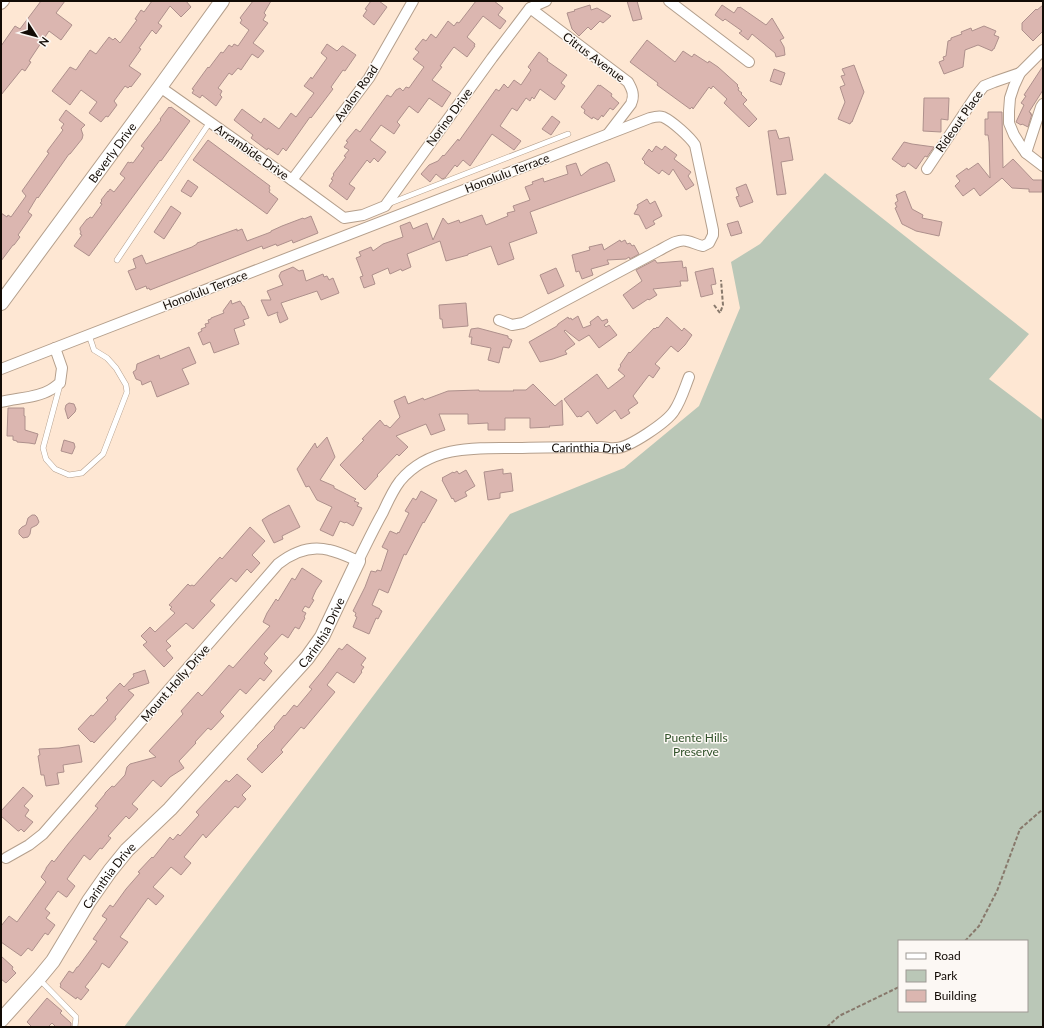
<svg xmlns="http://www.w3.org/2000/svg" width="1044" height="1028" viewBox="0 0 1044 1028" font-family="Lato,sans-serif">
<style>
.green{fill:#bac7b7;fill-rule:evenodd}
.building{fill:#dbb6b0;stroke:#ae908c}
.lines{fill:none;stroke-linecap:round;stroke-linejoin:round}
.lane-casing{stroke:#b49f8c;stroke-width:6}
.street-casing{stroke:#b49f8c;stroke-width:12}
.secondary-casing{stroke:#b49f8c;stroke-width:16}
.path{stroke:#88796c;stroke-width:2;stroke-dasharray:4 2;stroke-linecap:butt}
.lane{stroke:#fff;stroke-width:5}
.street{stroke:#fff;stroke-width:10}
.secondary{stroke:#fff;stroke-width:14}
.labels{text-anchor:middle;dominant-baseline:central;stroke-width:3;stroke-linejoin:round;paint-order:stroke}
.street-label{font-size:12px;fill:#120b05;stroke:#fcf8f4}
.park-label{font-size:12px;fill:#31522a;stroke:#fcf8f4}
</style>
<rect width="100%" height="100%" fill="#fee7d3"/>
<path class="green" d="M825,173L1029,334L989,379L1043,420V1027H124L510,514L624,468L699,406L740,308L731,262L760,244ZM899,941H1027V1011H899Z"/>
<g class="building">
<polygon points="41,1 65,1 56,13 72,25 61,40 49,31 29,61 31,62 25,71 22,69 1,95 1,46 15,26 20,29"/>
<polygon points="152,1 186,1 191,7 181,17 170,6 158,23 162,26 156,34 152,30 139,48 141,49 129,66 141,74 131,87 130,86 128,88 125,86 114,101 117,105 108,117 106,116 101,122 89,113 97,102 81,90 70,105 52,91 70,67 76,70 90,50 96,54 109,37 113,40 115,38 120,43 137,20 135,19 141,10 144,12"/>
<polygon points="253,1 271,1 264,13 266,15 263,20 268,23 253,43 264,51 258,58 252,54 241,70 238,68 232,75 229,73 218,88 222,91 220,95 222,97 216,106 202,95 200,98 192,93 194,90 192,89 208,67 209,68 221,52 223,53 229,45 232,47 234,44 238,46 249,30 240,23 242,20 240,18"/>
<polygon points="371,1 379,1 387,7 374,25 363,16 367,10 365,9"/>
<polygon points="476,1 494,1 503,8 498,15 506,21 500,29 483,16 467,37 475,44 474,46 475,46 467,57 454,47 453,48 440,66 442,67 432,80 451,93 442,107 429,98 418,113 409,106 397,122 400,125 394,134 381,125 370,140 386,152 378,162 374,158 370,163 367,160 349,184 355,188 347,200 329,186 333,180 331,179 334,175 333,174 346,157 344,156 349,150 344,147 348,142 346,141 356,129 360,132 387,95 391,97 396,90 400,88 403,91 406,87 409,88 424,67 413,59 419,52 415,49 423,39 426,41 431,34 436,38 448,21 454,26 457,22 459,23"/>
<polygon points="627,1 637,1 642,19 633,21"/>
<polygon points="590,5 591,10 597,8 611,16 603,23 600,21 591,30 588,27 579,36 572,29 567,13 575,11 574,10"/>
<polygon points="722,5 734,13 738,7 739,8 740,7 766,25 772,18 784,38 780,40 784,47 785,55 776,57 775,53 752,34 748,40 739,33 742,31 725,19 723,21 715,15"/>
<polygon points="1043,5 1043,31 1033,41 1022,30 1022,23 1036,9 1037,10"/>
<polygon points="984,26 996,31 994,35 999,37 994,49 993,49 992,51 978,45 965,50 963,67 944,74 939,62 944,60 943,57 946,56 948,41 951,40 951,38 962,34 961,32 971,28 972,31"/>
<polygon points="647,40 675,62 683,51 692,57 694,54 708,63 709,61 718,67 738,85 737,86 739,88 738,90 742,93 741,94 747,100 743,104 757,119 749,127 724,103 727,99 713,86 711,89 709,87 693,109 692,107 690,109 657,85 658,83 630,62"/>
<polygon points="327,44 337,51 342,46 343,46 356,55 345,71 343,70 331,87 333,89 311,118 310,117 286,151 283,148 278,155 268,148 267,150 251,138 253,135 234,120 242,109 261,123 264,118 279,129 291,113 296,117 314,93 304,86 311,77 312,79 327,58 321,53"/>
<polygon points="539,52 548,59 547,61 567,75 561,83 565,86 555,100 540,89 534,99 532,97 530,101 526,98 517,111 512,108 500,126 521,141 514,150 492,134 470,166 463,160 457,167 455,165 445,178 442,179 436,174 430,182 421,174 429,165 438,161 443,155 444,156 458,139 459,141 496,89 499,91 504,84 508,88 514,80 521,85 531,70 528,67"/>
<polygon points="854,65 864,92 852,122 851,122 850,124 838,119 845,102 840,87 845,85 841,76 845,75 842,69"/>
<polygon points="1043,66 1043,90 1029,112 1031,113 1030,114 1032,114 1028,127 1022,124 1021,125 1016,122 1024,105 1021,103 1026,96 1024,95"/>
<polygon points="774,69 785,73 781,85 770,81"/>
<polygon points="598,85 600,86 600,85 612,94 611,96 619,103 613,110 610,108 603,117 602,115 598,120 593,117 592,119 584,113 585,110 581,107"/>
<polygon points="924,98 949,98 948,120 941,119 941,132 923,131"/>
<polygon points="169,107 170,108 171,107 190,121 161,161 160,160 89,256 74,246 82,235 80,234 81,232 80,230 80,228 87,219 88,219 90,217 92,218 102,204 100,203 102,201 101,200 108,191 108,192 110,189 114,192 125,178 120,174 128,162 130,163 131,162 133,163 144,148 141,146 161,120 160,119"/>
<polygon points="66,110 85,125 81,129 83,135 82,139 70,154 69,154 38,198 37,197 28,212 32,215 18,235 20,237 14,245 13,245 1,261 1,213 7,217 8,215 11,217 26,196 22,191 49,153 47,152 48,150 63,130 61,128 64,124 59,120"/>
<polygon points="988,112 1002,112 1003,168 1013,159 1033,180 1042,180 1042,192 1029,192 1029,189 1012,188 1002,178 980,196 974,188 963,196 955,186 960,181 956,176 967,168 968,170 978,163 990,178 989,142 988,135 985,135 985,119 988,119"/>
<polygon points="552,116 560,122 551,135 542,129"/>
<polygon points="776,130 779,139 789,137 793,160 781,162 786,194 777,195 768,131"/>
<polygon points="208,140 270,186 269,188 270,190 269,192 278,199 267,214 193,160"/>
<polygon points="904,142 912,144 934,147 927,157 925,156 916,169 908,163 905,167 903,166 903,167 892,159"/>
<polygon points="656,146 662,150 665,146 677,155 674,159 691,172 688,176 694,185 686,190 673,169 669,175 662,170 659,174 644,163 645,162 642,159 649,149 652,152"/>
<polygon points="607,162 608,164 609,164 615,181 530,212 537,233 509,243 514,259 498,265 491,246 468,254 468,255 446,261 440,241 407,254 411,267 402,271 401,269 390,274 388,268 372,275 375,284 364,288 360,277 363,276 357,260 356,258 361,256 359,252 371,247 373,251 383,244 403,237 400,226 410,222 413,229 427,223 433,240 443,218 448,224 459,220 460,223 482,215 486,225 508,216 507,213 515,211 513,206 530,200 525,187 533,184 532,182 543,178 544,182 568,174 566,166 576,163 581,176 590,169"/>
<polygon points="188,180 198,187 191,197 181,191"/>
<polygon points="746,184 753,202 740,207 736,197 739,196 736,188"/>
<polygon points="905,191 912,209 923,215 922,218 942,222 939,236 916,231 902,224 895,208 897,207 895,203 898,201 896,195"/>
<polygon points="647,199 650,204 655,201 662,216 653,221 655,224 646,229 639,215 634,214 638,207 637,205"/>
<polygon points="171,206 181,213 164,239 154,232"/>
<polygon points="311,216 318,233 293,243 292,240 277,246 276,244 263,249 262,246 150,290 149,288 147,289 146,286 136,290 128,271 136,268 133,259 142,255 146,264 192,247 197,244 197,243 237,229 237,231 242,229 247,241 271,232 271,231 282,226 303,218 304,219"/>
<polygon points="738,221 742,233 731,236 727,224"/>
<polygon points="620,240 621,242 625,240 627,244 630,243 632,246 634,245 639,254 630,259 629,257 626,259 607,260 609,264 591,269 593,275 582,279 579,271 576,272 572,255 590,250 589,247 602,244 604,250"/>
<polygon points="655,260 657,263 682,261 683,268 686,267 688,281 680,281 681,286 653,289 657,295 649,300 648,299 633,309 623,295 642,281 636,270"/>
<polygon points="293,267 299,271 303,270 306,281 323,274 324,277 327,276 329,280 333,278 339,293 321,300 317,291 281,303 288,319 280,323 277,314 278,312 268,316 261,300 271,300 267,291 283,285 279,276 281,272"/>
<polygon points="556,268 564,286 548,294 540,275"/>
<polygon points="713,268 716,284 711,285 713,294 701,297 695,272"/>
<polygon points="231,300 232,304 240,301 243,306 244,306 249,318 243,320 245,325 234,329 239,344 214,353 210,342 203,345 198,333 202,331 201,329 206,327 205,324 209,323 208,320 211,319 211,318 224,313 223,311"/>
<polygon points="466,303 468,326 443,328 442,319 440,319 439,305"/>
<polygon points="578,316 583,328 591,325 590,322 598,316 602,321 607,319 608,322 604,325 606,327 609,325 617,335 599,348 589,335 579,341 565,330 564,331 575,344 565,351 567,354 553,359 540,362 529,342 557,326 558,324 568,317 569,319 571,318 572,320"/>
<polygon points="667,317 668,318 682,331 684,328 692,335 685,345 678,352 671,346 655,364 660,368 653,378 649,375 633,396 638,403 628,410 630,413 621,419 615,410 597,424 588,411 581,417 580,416 577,417 564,399 597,374 608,389 625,376 618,370 621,366 620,365 629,352 630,353 654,328 655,329 657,327 658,328"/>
<polygon points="478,328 508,336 508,338 512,340 509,348 503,347 499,363 488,360 491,348 471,344 472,337 469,337 471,329"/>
<polygon points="189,347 196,363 182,369 189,384 157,397 151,381 142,385 141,381 136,379 133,372 136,370 137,364 159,355 160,359"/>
<polygon points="533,384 555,406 562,400 563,425 549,426 550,427 530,428 530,418 505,418 505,430 488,430 488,423 468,424 468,414 439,414 445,430 431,435 426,424 396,436 408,447 399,456 397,454 377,475 378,476 365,490 340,465 364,440 362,439 380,420 385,426 386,425 390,428 400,417 394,401 405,396 408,404 423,398 424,400 448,391 479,390 479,391 514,391 513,390 526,390"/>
<polygon points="69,403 74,404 76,409 75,412 68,419 65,409 66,405"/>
<polygon points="8,408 24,408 24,416 25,416 25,430 38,434 35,444 29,443 17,442 17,441 13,440 13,436 7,436"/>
<polygon points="327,437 335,457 320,480 334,486 334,488 356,499 354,501 359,503 357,506 362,508 353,526 346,522 345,523 340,521 333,536 320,530 332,507 317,500 309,486 306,487 297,469 315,443 317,448"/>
<polygon points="64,440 74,443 75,447 72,454 61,451"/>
<polygon points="503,469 503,474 511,473 513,491 500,493 500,498 488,500 484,472"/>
<polygon points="466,470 475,486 465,492 467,496 455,502 453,498 452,499 442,480 443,479 442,478 453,472 454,473 457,471 459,474"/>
<polygon points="421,491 437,500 424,523 423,522 406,555 404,554 388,593 379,589 372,605 380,609 380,610 382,611 378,619 376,618 369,634 353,627 357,617 355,616 356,613 353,611 365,587 371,571 376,572 377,570 381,571 388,550 382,547 390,531 397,534 398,532 399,533 409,513 405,511 413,498 416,500"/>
<polygon points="289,505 300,527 282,536 283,539 274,543 262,520 268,516"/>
<polygon points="32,515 35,515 37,517 39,522 37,525 31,528 30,534 28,537 23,538 19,534 19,530 22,527 26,525 28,518"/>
<polygon points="250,527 265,541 252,555 260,563 251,573 247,569 236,582 231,578 210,601 215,605 193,629 186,623 166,641 171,646 166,650 173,658 164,667 143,645 147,642 141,636 150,627 155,632 175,613 170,609 172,607 169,605 188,584 190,586 192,585 194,586 220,557 222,559"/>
<polygon points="302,568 322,581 316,590 312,599 314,600 309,608 305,606 302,611 306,613 304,617 305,618 299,629 295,627 288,638 282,634 264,654 268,658 264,663 272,671 264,681 260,678 246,694 240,689 220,712 224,716 211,730 208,728 195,742 196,743 179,761 184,768 170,777 161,787 153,780 132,804 138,809 129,819 126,816 108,836 111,838 102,849 100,848 90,860 84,855 67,879 75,886 67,897 66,897 58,891 45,909 50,913 46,918 55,925 48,935 45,933 32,951 28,948 21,956 1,942 1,926 9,916 17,922 46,882 41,877 46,869 46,868 52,860 54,862 68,844 98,808 95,806 105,794 105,793 112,786 114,787 125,775 127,767 130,764 156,757 149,751 183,714 181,711 198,692 202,696 229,665 233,668 270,626 263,622 267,613 276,599 278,601 292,578 295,580"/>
<polygon points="347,644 362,655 366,658 361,665 364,667 361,671 362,672 354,683 337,672 327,685 335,692 304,729 301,727 281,750 283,752 262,773 247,759 258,747 257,746 275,728 274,727 284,715 285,716 294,705 297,707 312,689 309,687 323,670 339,648 342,650"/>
<polygon points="145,670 149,683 128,690 134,695 115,717 116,719 94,743 92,741 91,742 78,729 91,715 93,716 108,700 106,698 120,683 124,687 134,676 133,674"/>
<polygon points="79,745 82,762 63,765 64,772 57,773 59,784 46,786 44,775 41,775 38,756 40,755 39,749 59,748"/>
<polygon points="237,774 251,786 242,795 246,799 238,808 235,806 206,838 203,834 184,857 191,863 181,875 171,867 153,887 164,896 156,905 148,898 120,937 128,942 109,968 102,963 99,969 85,987 89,990 81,1000 77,997 76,999 60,987 61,985 60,984 69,971 73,973 77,967 78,967 97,941 93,939 107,919 102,916 110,905 113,907 126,889 140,873 138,872 152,857 153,858 170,837 173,840 178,834 180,836 199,815 196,812 226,780 229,782"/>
<polygon points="23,787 33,796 24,806 29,810 25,816 33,822 24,832 21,829 19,831 18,831 1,816 1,811"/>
<polygon points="1,956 13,967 12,969 16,973 6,983 1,979"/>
<polygon points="47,998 62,1011 60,1013 71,1023 71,1027 56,1027 52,1023 48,1027 32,1027 27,1022"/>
</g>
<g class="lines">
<g class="lane-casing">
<g id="lane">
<polyline points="388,204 568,134"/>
<polyline points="117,260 210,122"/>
<polyline points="60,385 43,448 46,459 55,469 69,475 82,473 103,454 127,392 126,385 116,368 107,358 94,350 89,335"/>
<polyline points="39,979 76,1017 75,1027"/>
</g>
</g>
<g class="street-casing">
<g id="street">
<polyline points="669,1 749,62"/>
<polyline points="1,4 4,1"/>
<path d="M530,8L628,82C632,89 635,95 631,104L608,134"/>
<polyline points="1043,50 1020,73 1014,86 1010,98 1009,111 1009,123 1014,135 1019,143 1026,153 1043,166"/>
<polyline points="160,87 292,180 344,218 363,215 385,206 492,58 530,8 546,1"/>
<polyline points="1026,153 1041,107 1043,104"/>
<polyline points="927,169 975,97 984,86 994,82 1020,73"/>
<polyline points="292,180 369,78 413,1"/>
<path d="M1,369L55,348L650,118C654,117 659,116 663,117C672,121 690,137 695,145L713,230V235L709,243L703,246C697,245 693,242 687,241C678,238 666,247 658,251L523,323L512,325L499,320"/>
<path d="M1,402C16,398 37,398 50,390C54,388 57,385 60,383L62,368L55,348"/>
<path id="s1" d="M6,858L29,845L43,834L278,564C292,553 310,545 329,550C339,552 349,557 358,561C366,545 374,528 383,512C388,501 393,490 400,481C431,444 479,448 522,448C548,447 574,447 601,447C606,447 611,449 616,448C629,448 667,422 674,411C681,401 685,387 689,377"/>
</g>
</g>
<g class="secondary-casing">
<g id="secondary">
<path id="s2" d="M1,303L160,87L222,1"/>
<path id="s3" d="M1,1020L39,978L53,961L89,901L110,871L127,850L170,809L307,658L322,637L358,561"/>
</g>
</g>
<g class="path">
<polyline points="714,305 720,313 723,305 721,280"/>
<polyline points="965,941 979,926 997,891 1020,829 1043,809"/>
<polyline points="827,1027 839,1016 899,987"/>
</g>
<use href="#lane" class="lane"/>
<use href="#street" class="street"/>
<use href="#secondary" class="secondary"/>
</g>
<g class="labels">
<g class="street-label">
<text transform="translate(594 57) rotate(37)">Citrus Avenue</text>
<text transform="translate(356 93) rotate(-55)">Avalon Road</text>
<text transform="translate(449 117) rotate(-54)">Norino Drive</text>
<text transform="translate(959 121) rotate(-55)">Rideout Place</text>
<text stroke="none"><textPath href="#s2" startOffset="187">Beverly Drive</textPath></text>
<text transform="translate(252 152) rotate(35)">Arrambide Drive</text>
<text transform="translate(507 173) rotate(-21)">Honolulu Terrace</text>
<text transform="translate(205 290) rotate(-21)">Honolulu Terrace</text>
<text stroke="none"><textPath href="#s1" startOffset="779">Carinthia Drive</textPath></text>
<text stroke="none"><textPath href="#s3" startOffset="505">Carinthia Drive</textPath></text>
<text transform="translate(175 683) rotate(-49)">Mount Holly Drive</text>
<text stroke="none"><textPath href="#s3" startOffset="181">Carinthia Drive</textPath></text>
</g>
<g class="park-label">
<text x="696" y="737">Puente Hills<tspan x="696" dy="14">Preserve</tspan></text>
</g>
</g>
<rect width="1044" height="1028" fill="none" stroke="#120b05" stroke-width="4"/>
<rect x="898" y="940" width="130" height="72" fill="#fcf8f4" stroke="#9e9994"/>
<rect x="906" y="953" width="20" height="6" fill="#ffffff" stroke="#9e9994"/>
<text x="934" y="960" font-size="12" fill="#120b05">Road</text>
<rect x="906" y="970" width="20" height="12" fill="#bac7b7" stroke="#9e9994"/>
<text x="934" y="980" font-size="12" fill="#120b05">Park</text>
<rect x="906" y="990" width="20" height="12" fill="#dbb6b0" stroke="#9e9994"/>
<text x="934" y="1000" font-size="12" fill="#120b05">Building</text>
<g transform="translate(36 36) rotate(126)" stroke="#fcf8f4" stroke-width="3" paint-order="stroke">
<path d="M0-3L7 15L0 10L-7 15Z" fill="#120b05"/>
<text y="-6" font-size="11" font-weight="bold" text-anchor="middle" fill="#120b05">N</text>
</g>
</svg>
